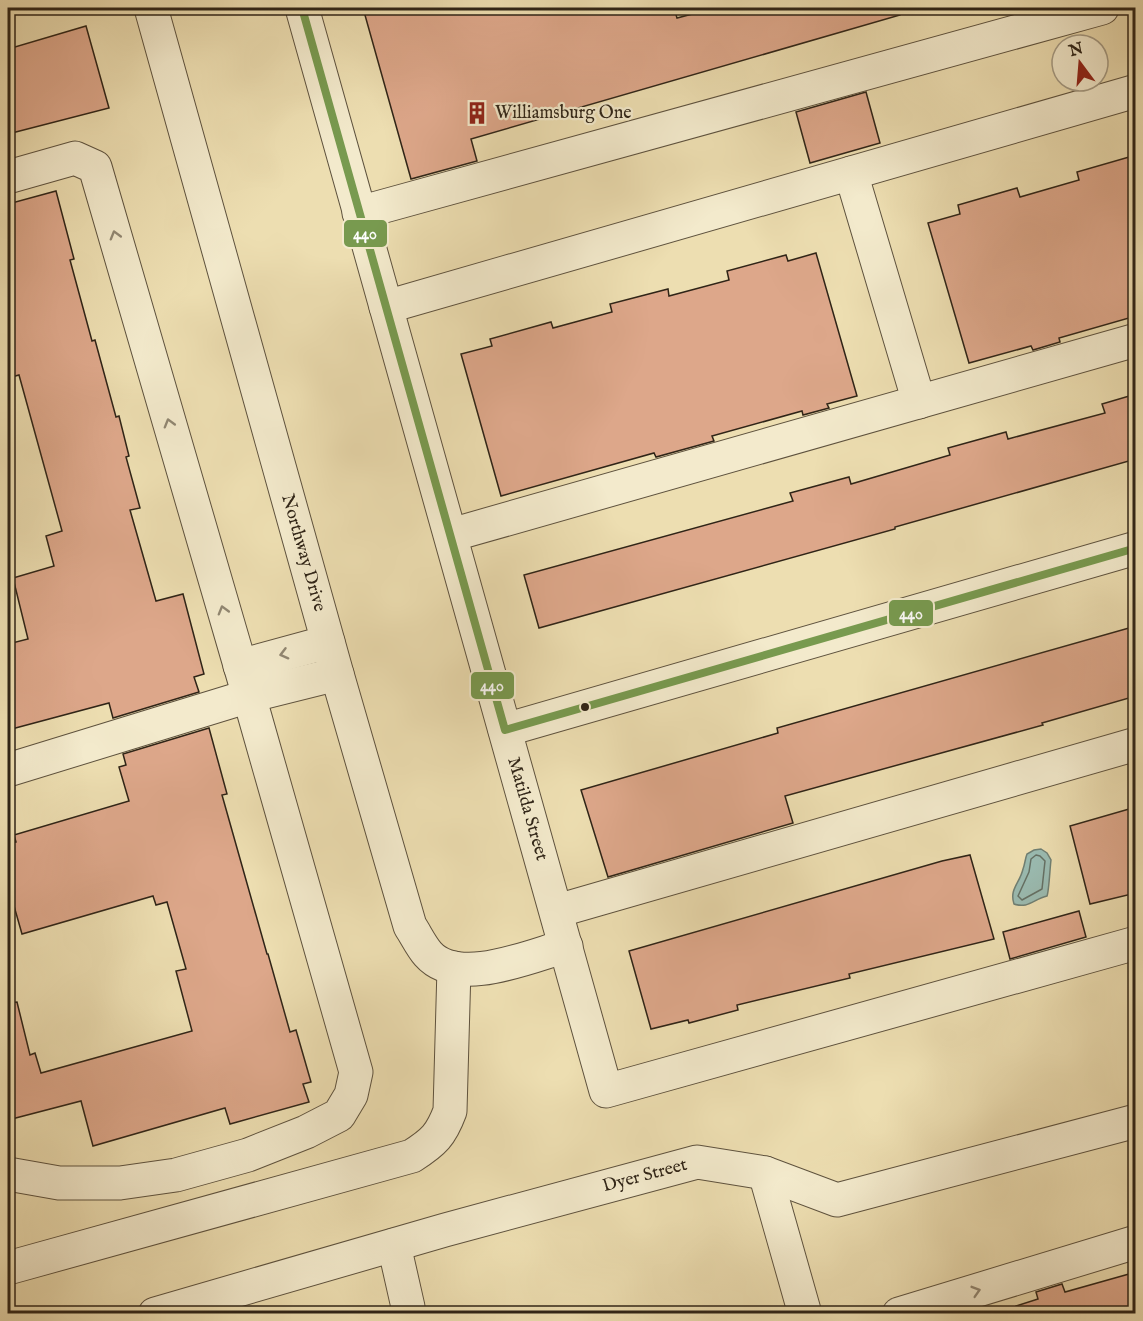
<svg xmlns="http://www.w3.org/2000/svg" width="1143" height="1321" viewBox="0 0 1143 1321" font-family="'IM FELL English',serif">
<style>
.water{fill:#9abbb1;stroke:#6f7f73;stroke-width:1.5}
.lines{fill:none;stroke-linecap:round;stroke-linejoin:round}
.shore{stroke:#647064;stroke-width:1.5}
.building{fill:#dda78a;stroke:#2f2417;stroke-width:1.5}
.minor-casing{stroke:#5e523e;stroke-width:35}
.minor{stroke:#f3eacc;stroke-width:33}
.bus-1-casing{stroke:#f3eacc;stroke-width:12}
.bus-1{stroke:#789a4f;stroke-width:8}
.oneway{stroke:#918772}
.bus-dot{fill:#2f2417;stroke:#f3eacc;stroke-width:2}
.labels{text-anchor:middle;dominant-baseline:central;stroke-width:4.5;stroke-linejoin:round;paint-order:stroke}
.poi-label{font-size:18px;fill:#2f2417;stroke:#f3eacc;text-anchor:start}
.street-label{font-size:18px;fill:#2f2417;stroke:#f3eacc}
.line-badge{stroke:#f3eacc;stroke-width:2}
.badge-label{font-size:16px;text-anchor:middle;font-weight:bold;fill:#fff}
</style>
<rect width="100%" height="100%" fill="#eddeb1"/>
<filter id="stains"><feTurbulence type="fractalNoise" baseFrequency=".00333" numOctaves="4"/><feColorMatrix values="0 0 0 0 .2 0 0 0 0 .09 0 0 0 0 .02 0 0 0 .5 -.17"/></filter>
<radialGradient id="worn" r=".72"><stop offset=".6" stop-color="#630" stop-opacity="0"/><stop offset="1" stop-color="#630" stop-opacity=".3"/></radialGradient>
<path class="water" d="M1041,849L1047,853L1051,860C1050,867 1049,891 1047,896C1034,899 1028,909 1014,904C1009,889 1020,883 1023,869C1025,864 1025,859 1027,854L1034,850Z"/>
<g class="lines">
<polygon class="shore" points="1036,855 1040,856 1045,861 1042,889 1022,900 1018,896 1029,872 1031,859"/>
</g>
<g class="building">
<polygon points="363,8 674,8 677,18 715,8 899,8 900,15 471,139 477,161 411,179"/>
<polygon points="86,26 109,108 8,134 8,49"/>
<polygon points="866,92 880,143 810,163 796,112"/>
<polygon points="1136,155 1136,316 1059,338 1060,342 1033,350 1031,346 969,363 928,223 960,214 958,205 1017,188 1020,197 1079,180 1077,172"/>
<polygon points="56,191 74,259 70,260 92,341 95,340 116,417 119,416 129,456 126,457 140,508 130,510 156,601 183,594 204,674 194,677 199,692 113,718 109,703 8,730 8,644 28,639 13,578 54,566 46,536 62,531 19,375 8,378 8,204"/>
<polygon points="816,253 857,396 827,404 829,408 803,415 802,411 712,436 714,441 656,457 654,453 501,496 461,354 492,346 490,339 551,322 553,328 612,312 610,304 668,289 669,296 729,280 727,271 786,255 788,261"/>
<polygon points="1136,394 1136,459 895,527 895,529 539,628 524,575 793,501 790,493 849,477 851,484 950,455 948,448 1006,432 1008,439 1105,413 1102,404"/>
<polygon points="1136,626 1136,696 1042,723 1043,725 785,796 793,823 608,877 581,790 778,733 777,728"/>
<polygon points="209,728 227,794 222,795 267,954 268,954 290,1032 296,1030 311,1082 303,1084 309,1102 230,1124 225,1108 93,1146 81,1101 8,1120 8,1003 17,1002 30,1055 35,1053 41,1073 192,1031 176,971 186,969 167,902 156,905 153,896 22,934 8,885 8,844 16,842 14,835 129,801 119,767 126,765 123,754"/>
<polygon points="1136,807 1136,893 1090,904 1070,826"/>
<polygon points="970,855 994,939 849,974 850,978 737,1005 738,1010 689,1023 688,1020 651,1029 629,951 942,861"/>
<polygon points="1079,911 1086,937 1010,959 1003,932"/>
<polygon points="1136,1272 1136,1314 1017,1314 1016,1306 1038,1299 1036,1292 1062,1284 1065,1292"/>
</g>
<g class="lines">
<g class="minor-casing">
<g id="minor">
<path d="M151,8L337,674L410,926C416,935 421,946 428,954C458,988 530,956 566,946"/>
<path d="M302,8C403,369 507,729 606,1091L1136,943"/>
<polyline points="851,173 919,402"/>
<polyline points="8,177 75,158 95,167 249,696 356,1072 351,1095 339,1115 306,1132 248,1155 176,1175 120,1183 59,1183 8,1174"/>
<polyline points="359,213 1102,8"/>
<polyline points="386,307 1136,91"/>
<polyline points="451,535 1136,340"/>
<polyline points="240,666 328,642"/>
<polyline points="505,730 1136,548"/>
<polyline points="8,770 249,696 337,674"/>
<polyline points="557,911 1136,744"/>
<polyline points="765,1173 805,1314"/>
<polyline points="394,1245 408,1307 407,1314"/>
<path d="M8,1268L412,1156C434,1142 441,1135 450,1111L454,968"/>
<polyline points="155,1314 445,1230 697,1162 765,1173 837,1200 1136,1121"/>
<polyline points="899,1314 1136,1242"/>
</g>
</g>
<use href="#minor" class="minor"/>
<g class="bus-1-casing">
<polyline id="bus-1" points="302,8 505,730 1136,548"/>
</g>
<use href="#bus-1" class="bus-1"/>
</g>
<defs><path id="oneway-chevron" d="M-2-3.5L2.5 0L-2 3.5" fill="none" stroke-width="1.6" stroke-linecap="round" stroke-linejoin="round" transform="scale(1.5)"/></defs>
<g class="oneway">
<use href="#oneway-chevron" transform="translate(115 235) rotate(-106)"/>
<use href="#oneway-chevron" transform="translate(169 423) rotate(-106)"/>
<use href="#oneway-chevron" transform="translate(223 610) rotate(-106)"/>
<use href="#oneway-chevron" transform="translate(284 654) rotate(165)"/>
<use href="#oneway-chevron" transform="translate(976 1291) rotate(-17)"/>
</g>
<defs>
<g id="building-bare" transform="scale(1.8)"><path d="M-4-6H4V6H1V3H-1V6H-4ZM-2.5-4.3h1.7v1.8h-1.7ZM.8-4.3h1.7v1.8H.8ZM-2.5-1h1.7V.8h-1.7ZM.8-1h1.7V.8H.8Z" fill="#8f2418" stroke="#f3eacc" stroke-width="2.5" paint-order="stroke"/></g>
</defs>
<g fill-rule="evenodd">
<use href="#building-bare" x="477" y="113"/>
</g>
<circle class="bus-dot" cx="585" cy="707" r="5"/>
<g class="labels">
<g class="poi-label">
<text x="495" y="113">Williamsburg One</text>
</g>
<g class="street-label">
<text transform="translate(303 553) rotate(74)">Northway Drive</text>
<text transform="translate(527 809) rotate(74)">Matilda Street</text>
<text transform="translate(645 1176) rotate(-15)">Dyer Street</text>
</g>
</g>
<g class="line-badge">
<rect x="343" y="219" width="45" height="29" rx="6" fill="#789a4f"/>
<rect x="888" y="599" width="46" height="28" rx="6" fill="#789a4f"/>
<rect x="470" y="671" width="45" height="29" rx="6" fill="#789a4f"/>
</g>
<g class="badge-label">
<text x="365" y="239">440</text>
<text x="911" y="619">440</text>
<text x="492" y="691">440</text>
</g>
<rect width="1143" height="1321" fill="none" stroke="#eddeb1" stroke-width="30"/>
<rect x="9" y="9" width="1125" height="1303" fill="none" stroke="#2f2417" stroke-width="3"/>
<rect x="15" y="15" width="1113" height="1291" fill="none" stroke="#2f2417" stroke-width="1.5"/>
<g transform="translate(1080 63) rotate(344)"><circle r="28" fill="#f3eacc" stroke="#a59b84" stroke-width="1.5"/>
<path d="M0-4.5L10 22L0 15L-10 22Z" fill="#8f2418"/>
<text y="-9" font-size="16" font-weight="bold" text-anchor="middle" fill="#2f2417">N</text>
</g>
<rect width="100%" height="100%" filter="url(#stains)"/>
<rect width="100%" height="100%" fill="url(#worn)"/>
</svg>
